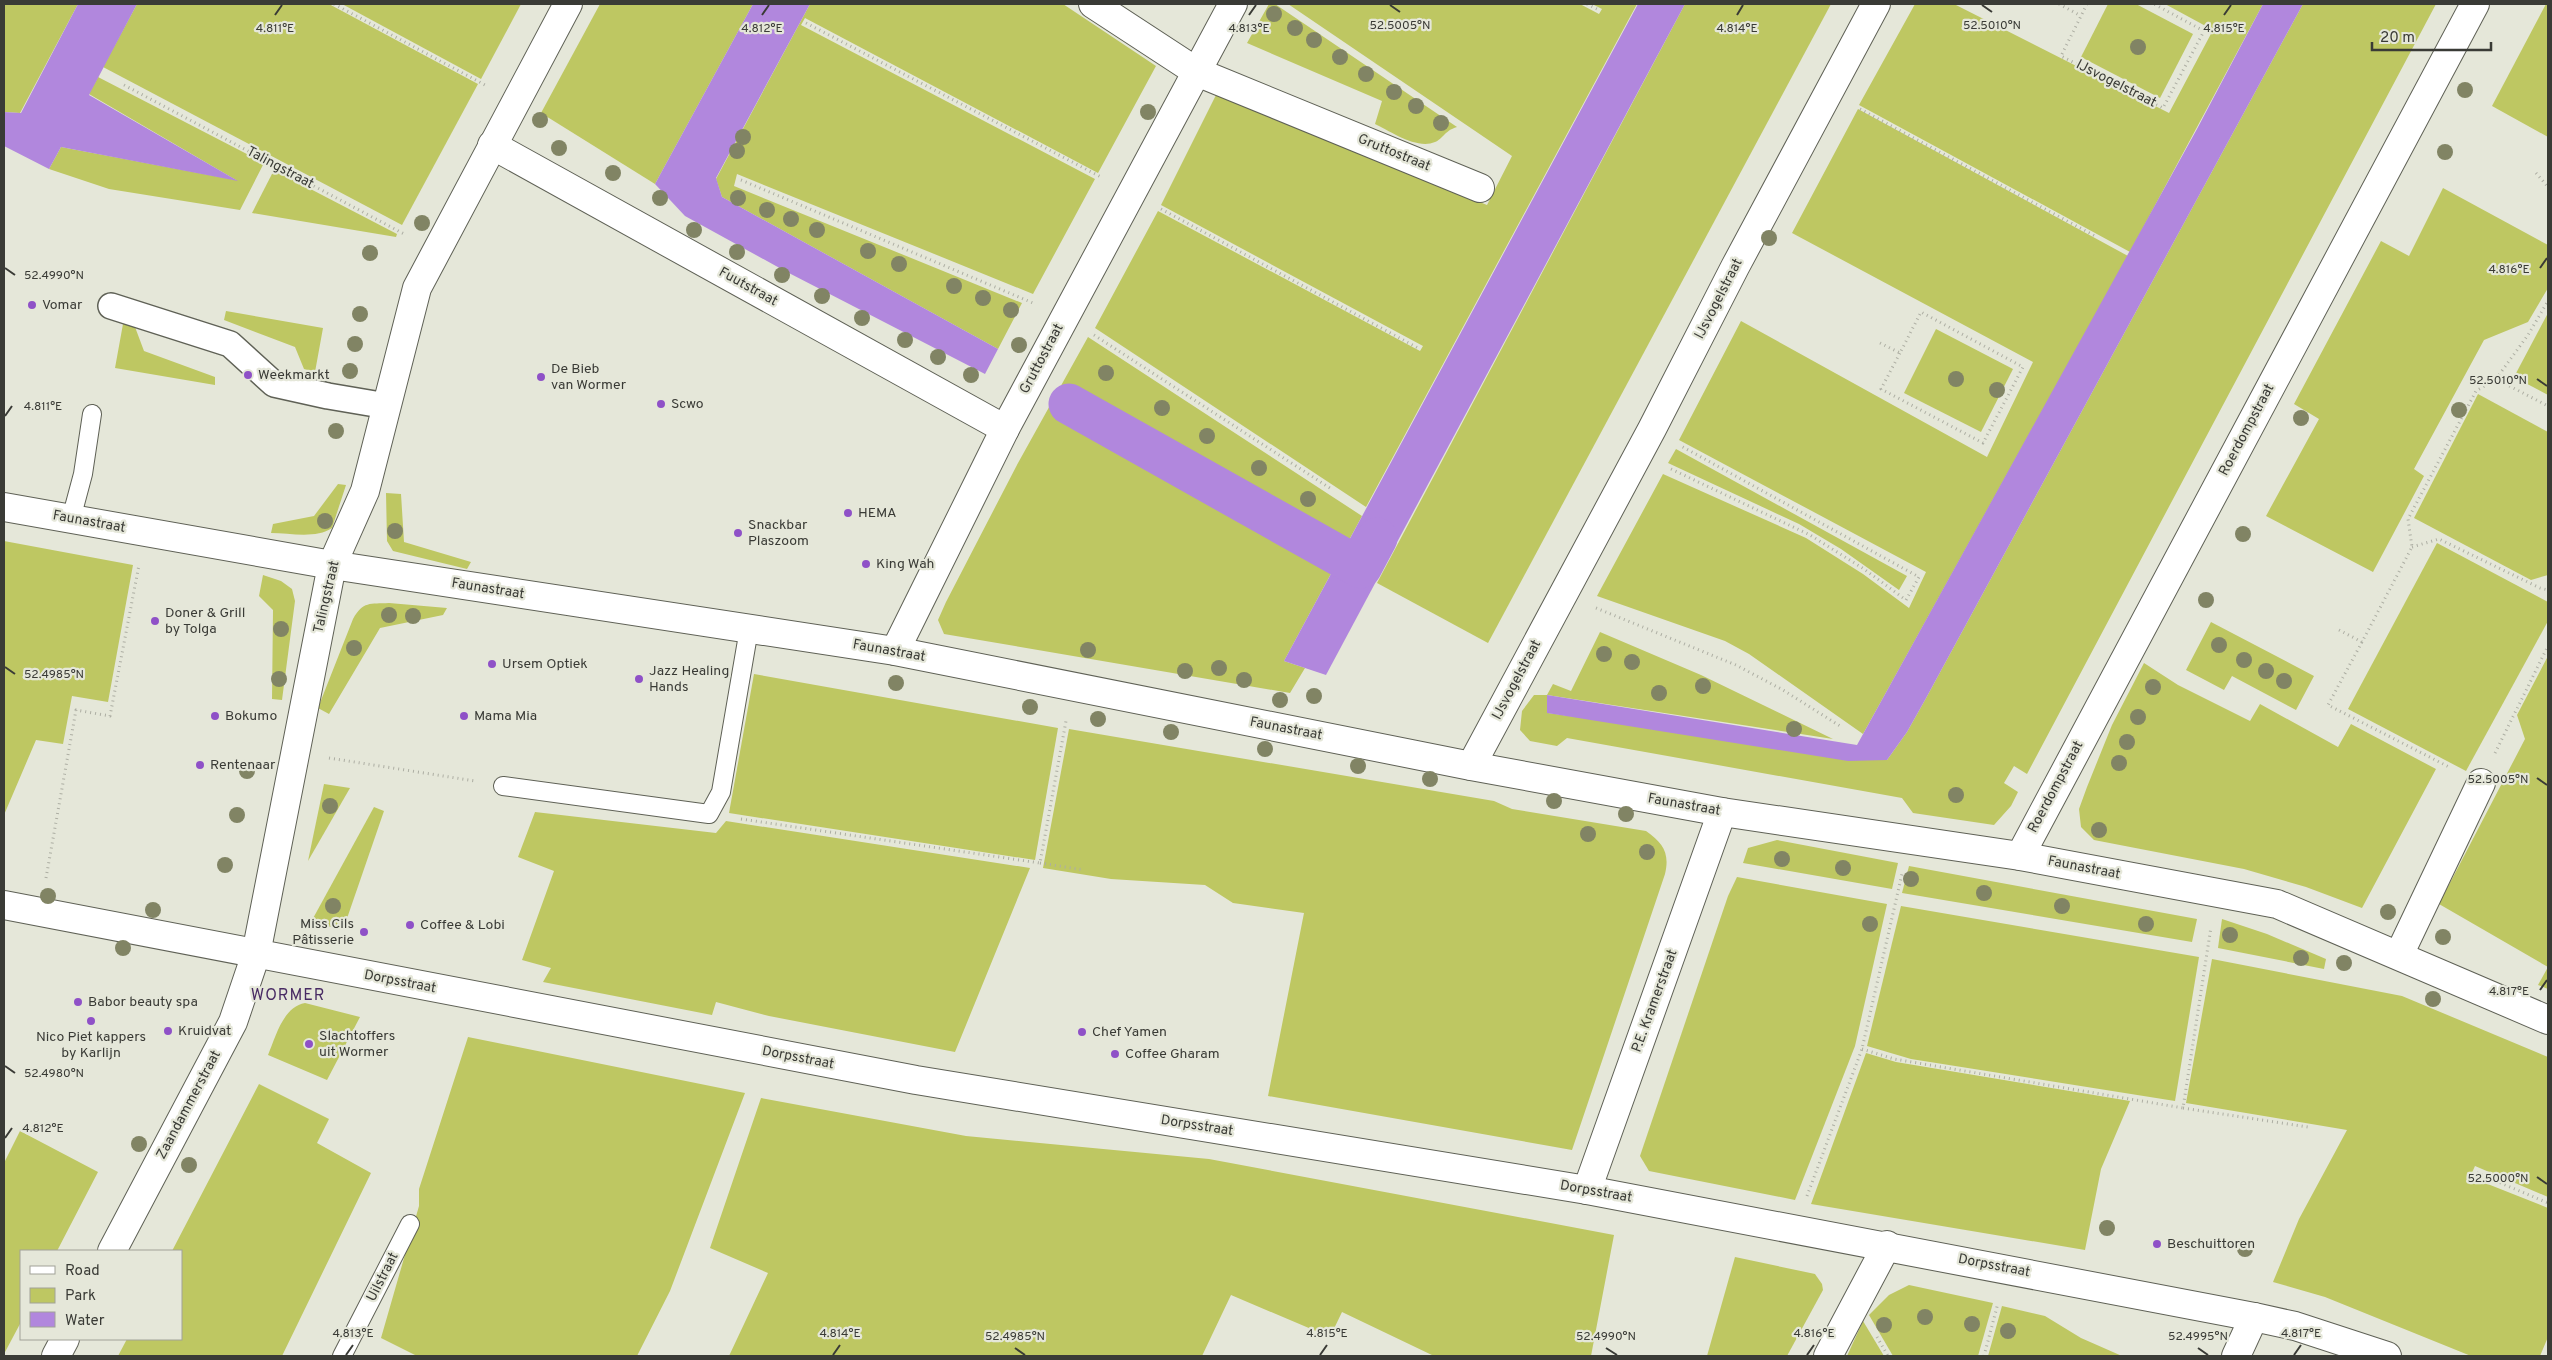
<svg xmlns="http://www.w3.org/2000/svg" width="2552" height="1360" viewBox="0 0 2552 1360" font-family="Overpass,sans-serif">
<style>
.green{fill:#bec762}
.water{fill:#b187dd}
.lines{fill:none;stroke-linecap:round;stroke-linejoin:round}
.canal{stroke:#b187dd;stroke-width:41}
.service-casing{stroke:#5f6156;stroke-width:20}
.pedestrian-casing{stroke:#5f6156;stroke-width:28}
.minor-casing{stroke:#5f6156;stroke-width:30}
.tertiary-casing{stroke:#5f6156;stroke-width:30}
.path{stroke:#adaea3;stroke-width:3;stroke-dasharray:1 4;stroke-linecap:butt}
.service{stroke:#fff;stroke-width:18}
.pedestrian{stroke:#fff;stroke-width:25}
.minor{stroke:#fff;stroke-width:28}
.tertiary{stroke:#fff;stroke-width:28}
.tree{fill:#818464}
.ticks{fill:none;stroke:#3a3b36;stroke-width:2}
.poi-dot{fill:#8f51c7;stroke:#e5e7d9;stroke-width:2}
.labels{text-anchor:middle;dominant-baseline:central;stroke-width:4.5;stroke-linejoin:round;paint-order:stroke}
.street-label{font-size:14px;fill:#3a3b36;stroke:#e5e7d9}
.poi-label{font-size:14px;fill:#3a3b36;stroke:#e5e7d9;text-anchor:start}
.quarter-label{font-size:16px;letter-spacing:1px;fill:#482a63;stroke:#e5e7d9}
.ticks-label{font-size:12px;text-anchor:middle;fill:#3a3b36;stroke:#e5e7d9;stroke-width:4.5;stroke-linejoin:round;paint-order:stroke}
</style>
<rect width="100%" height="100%" fill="#e5e7d9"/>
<g class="green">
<polygon points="4,4 78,4 20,113 4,112"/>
<polygon points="137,4 329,4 478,84 402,225 103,67"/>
<polygon points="342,4 521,4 481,79"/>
<polygon points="600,4 753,4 655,184 541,113"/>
<polygon points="810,4 1063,4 1156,66 1098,173 805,18 801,25 1095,179 1033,294 737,174 734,186 1022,303 998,349 722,197 716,179"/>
<path d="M1269,4H1275L1457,127C1444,131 1443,139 1435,142C1417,150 1390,131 1375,124L1382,101L1247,43Z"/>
<polygon points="1288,4 1580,4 1599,14 1602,9 1592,4 1637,4 1366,507 1095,328 1158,211 1420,351 1423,346 1161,205 1216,95 1487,205 1512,156"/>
<polygon points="1685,4 1831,4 1488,643 1377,583"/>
<polygon points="1915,4 1954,4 2169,113 2213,30 2165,4 2263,4 2130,252 1859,105"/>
<polygon points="2108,4 2136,4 2193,34 2160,98 2081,57"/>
<polygon points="2303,4 2436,4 2027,774 2014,766 2004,783 2018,792 2011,806 1994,825 1913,813 1902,798 1567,738 1557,746 1530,741 1520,730 1522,711 1534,695 1547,695 1553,684 1571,691 1600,632 1701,675 1833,739 1547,695 1548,713 1887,760 1907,732 1925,700"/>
<polygon points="2546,4 2548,4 2548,137 2492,106"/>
<polygon points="98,77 264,163 240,210 109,189 49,169 61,147 236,180 89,94"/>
<polygon points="1858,109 2128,256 1863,734 1749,654 1725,641 1597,596 1663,474 1806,538 1863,574 1909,608 1926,572 1679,440 1741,321 1987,457 2033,362 1792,233"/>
<polygon points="274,170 397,234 396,237 252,213"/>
<polygon points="2443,188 2548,245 2548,288 2528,322 2484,340 2414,469 2424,476 2373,572 2266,516 2319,419 2294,404 2381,241 2409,256"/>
<polygon points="226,311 323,328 315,372 304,369 295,347 224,320"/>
<polygon points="2548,313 2548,395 2514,377"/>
<polygon points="123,324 135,327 144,351 215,377 215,385 115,368"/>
<polygon points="1936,329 2013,369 1981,432 1904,393"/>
<polygon points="1088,337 1362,516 1284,661 1305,668 1290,693 944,634 938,620 946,602 1018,463"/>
<polygon points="2478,394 2548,432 2548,575 2531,580 2414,518"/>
<polygon points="1676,449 1907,576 1899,590 1841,549 1799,524 1668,463"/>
<path d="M338,484L346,485L332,528C316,539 290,533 271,533L273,524L314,516Z"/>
<polygon points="386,493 401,494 404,542 471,562 467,569 393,551 387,541"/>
<polygon points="4,541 133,565 108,702 72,696 63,744 36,740 4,815"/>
<polygon points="2437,543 2548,602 2548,621 2466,771 2348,709"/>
<polygon points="263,575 281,581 292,589 295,601 282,700 272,699 273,610 259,596"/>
<path d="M389,603L447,608L443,615L380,628L329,714L318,708L353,619C363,601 370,604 389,603Z"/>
<polygon points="2211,622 2314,676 2296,710 2232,676 2224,690 2186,670"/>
<polygon points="2548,656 2548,989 2538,985 2548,967 2439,904 2525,739 2517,715"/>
<polygon points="2144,663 2178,685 2250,721 2260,704 2338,747 2351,724 2436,769 2362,908 2306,887 2244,869 2094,840 2081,827 2079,809 2087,787 2112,725"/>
<polygon points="754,674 1058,728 1035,860 729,813"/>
<path d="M1069,729L1494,801L1512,809L1646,831C1663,843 1670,853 1665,874L1572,1150L1268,1096L1304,913L1233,903L1205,885L1111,879L1043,868Z"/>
<polygon points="324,784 350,788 308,861"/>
<polygon points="374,807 384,811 343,930 311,922"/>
<polygon points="535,812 716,833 726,821 1030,868 955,1052 769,1016 716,1002 712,1015 543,982 551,968 522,960 554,871 518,857"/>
<polygon points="1777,840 1898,863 1892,889 1743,863 1748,848"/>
<polygon points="1909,866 2197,919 2192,942 1902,893"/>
<polygon points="1737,877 1887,904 1855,1046 1795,1200 1649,1171 1640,1156 1728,896"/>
<polygon points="1901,906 2199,957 2175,1101 1911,1059 1867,1046"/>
<polygon points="2222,919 2267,934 2326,959 2324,969 2218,948"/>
<polygon points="2212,959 2402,996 2548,1057 2548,1197 2475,1166 2470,1177 2548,1208 2548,1337 2540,1356 2471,1356 2325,1297 2273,1282 2299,1219 2347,1130 2186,1103"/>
<path d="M305,1003L360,1017L327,1080L268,1055C276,1036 283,1007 305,1003Z"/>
<polygon points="468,1037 745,1093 670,1291 637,1356 417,1356 381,1338 419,1206 419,1189"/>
<polygon points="1866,1053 1896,1062 2130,1101 2101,1169 2085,1250 1811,1204"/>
<polygon points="259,1084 329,1119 317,1143 371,1173 282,1356 118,1356 127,1339 181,1339 181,1251 172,1251"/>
<polygon points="761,1098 966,1136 1209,1159 1614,1235 1591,1356 1434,1356 1342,1312 1330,1337 1231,1295 1202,1356 729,1356 768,1273 710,1248"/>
<polygon points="20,1131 98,1172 57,1251 21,1251 21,1322 4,1354 4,1163"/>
<polygon points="1735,1257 1815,1274 1822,1284 1823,1290 1787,1356 1707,1356"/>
<polygon points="1909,1285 1993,1303 1978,1356 1893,1356 1869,1315 1889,1295"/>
<polygon points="2002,1306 2045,1316 2081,1338 2122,1356 1988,1356"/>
<polygon points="1863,1321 1884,1356 1847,1356"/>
</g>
<g class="water">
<polygon points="78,4 137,4 89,95 238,181 61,147 49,169 4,146 4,112 21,113"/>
<polygon points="753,4 810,4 716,178 722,197 998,349 985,374 785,271 685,216 655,184"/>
<polygon points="1638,4 1685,4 1326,675 1284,661"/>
<polygon points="2263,4 2303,4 1925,700 1907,732 1887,760 1848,761 1547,713 1547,695 1857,745 2197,129"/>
</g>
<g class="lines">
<polyline class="canal" points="1069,404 1361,568 1377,538"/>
<g class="service-casing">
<g id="service">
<polyline points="71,519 83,474 92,414"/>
<polyline points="503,786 709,814 721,792 749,629"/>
<polyline points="342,1356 410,1224"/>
</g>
</g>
<g class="pedestrian-casing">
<polyline id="pedestrian" points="111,306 230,344 274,384 328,396 387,406"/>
</g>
<g class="minor-casing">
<g id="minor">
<polyline points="1093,4 1197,72 1480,188"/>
<polyline points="492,145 1005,429"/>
<polyline points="4,507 332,565 895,651 1471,766 1722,812 2020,856 2277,904 2548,1020"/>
<polyline points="895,651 1005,429 1233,4"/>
<polyline points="1471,766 1652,429 1735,267 1876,4"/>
<polyline points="2020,856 2475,4"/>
<polyline points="2399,955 2481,783"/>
<polyline points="1587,1190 1722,812"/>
<polyline points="112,1251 233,1022 256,954 332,565 365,491 417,288 568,4"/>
<polyline points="56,1356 65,1339"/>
<polyline points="1828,1356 1887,1245"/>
<polyline points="2236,1356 2254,1317"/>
</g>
</g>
<g class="tertiary-casing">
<polyline id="tertiary" points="4,905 916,1080 1587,1190 2254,1317 2295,1326 2387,1356"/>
</g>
<g class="path">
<polyline points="334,4 485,85"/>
<polyline points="1587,4 1597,9"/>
<polyline points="2059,4 2081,16"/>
<polyline points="2087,4 2061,56 2163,108 2204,31 2154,4"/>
<polyline points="806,23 1101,177"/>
<polyline points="124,85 406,235"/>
<polyline points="1860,109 2095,236"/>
<polyline points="2536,173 2548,187"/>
<polyline points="741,180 1033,303"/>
<polyline points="1161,209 1418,348"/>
<polyline points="1094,335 1333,490"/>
<polyline points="1880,343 1900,353 1921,312 2023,367 1983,443 1881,389 1900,353"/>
<polyline points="2496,379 2548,406"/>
<polyline points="1671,469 1810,535 1864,569 1906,600 1919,577 1681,446"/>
<polyline points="2412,547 2439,539 2540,588 2548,590"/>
<polyline points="1596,608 1736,665 1783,690 1840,726"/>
<polyline points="2339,630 2362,642 2412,547 2408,519 2476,391 2496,379 2528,335 2548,301"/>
<polyline points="2362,642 2328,705 2451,768"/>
<polyline points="2495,753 2548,646"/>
<polyline points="329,758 475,781"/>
<polyline points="741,819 1040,863 1066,721"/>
<polyline points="1040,863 1084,870"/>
<polyline points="46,878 76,710 110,716 139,565"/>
<polyline points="1862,1049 1894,1059 2183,1108 2211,927"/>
<polyline points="2183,1108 2308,1127"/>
<polyline points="2477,1173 2548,1203"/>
<polyline points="1807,1196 1862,1049 1902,874"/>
<polyline points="1877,1337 1888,1356"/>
<polyline points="1984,1356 1998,1303"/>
</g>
<use href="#service" class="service"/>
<use href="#pedestrian" class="pedestrian"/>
<use href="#minor" class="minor"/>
<use href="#tertiary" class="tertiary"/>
</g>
<g class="tree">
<circle cx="1274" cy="14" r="8"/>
<circle cx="1295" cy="28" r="8"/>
<circle cx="1314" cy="40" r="8"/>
<circle cx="2138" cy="47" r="8"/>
<circle cx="1340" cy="57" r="8"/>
<circle cx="1366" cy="74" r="8"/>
<circle cx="2465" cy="90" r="8"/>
<circle cx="1394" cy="92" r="8"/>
<circle cx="1416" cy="106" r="8"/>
<circle cx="1148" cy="112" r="8"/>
<circle cx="540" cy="120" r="8"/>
<circle cx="1441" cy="123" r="8"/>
<circle cx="743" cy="137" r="8"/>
<circle cx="559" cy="148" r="8"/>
<circle cx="737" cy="151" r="8"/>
<circle cx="2445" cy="152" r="8"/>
<circle cx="613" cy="173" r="8"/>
<circle cx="660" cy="198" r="8"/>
<circle cx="738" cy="198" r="8"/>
<circle cx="767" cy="210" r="8"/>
<circle cx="791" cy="219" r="8"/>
<circle cx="422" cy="223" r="8"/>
<circle cx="694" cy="230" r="8"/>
<circle cx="817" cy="230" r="8"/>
<circle cx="1769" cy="238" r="8"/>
<circle cx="868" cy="251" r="8"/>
<circle cx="737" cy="252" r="8"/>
<circle cx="370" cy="253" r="8"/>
<circle cx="899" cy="264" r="8"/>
<circle cx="782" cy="275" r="8"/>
<circle cx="954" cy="286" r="8"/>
<circle cx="822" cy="296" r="8"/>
<circle cx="983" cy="298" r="8"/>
<circle cx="1011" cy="310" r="8"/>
<circle cx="360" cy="314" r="8"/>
<circle cx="862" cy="318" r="8"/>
<circle cx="905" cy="340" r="8"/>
<circle cx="355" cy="344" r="8"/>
<circle cx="1019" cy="345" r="8"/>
<circle cx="938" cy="357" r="8"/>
<circle cx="350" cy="371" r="8"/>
<circle cx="1106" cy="373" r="8"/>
<circle cx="971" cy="375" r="8"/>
<circle cx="1956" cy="379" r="8"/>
<circle cx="1997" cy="390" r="8"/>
<circle cx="1162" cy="408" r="8"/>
<circle cx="2459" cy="410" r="8"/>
<circle cx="2301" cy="418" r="8"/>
<circle cx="336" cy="431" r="8"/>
<circle cx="1207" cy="436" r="8"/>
<circle cx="1259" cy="468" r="8"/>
<circle cx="1308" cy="499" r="8"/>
<circle cx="325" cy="521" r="8"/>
<circle cx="395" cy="531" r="8"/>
<circle cx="2243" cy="534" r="8"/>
<circle cx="2206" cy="600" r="8"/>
<circle cx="389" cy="615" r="8"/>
<circle cx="413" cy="616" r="8"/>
<circle cx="281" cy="629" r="8"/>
<circle cx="2219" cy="645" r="8"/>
<circle cx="354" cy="648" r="8"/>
<circle cx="1088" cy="650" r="8"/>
<circle cx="1604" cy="654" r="8"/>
<circle cx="2244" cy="660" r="8"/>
<circle cx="1632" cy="662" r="8"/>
<circle cx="1219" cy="668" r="8"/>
<circle cx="1185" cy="671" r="8"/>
<circle cx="2266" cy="671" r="8"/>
<circle cx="279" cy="679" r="8"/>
<circle cx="1244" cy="680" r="8"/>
<circle cx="2284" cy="681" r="8"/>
<circle cx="896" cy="683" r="8"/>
<circle cx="1703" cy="686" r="8"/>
<circle cx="2153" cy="687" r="8"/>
<circle cx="1659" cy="693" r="8"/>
<circle cx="1314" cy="696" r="8"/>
<circle cx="1280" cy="700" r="8"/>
<circle cx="1030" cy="707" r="8"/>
<circle cx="2138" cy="717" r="8"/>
<circle cx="1098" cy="719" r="8"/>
<circle cx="1794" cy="729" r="8"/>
<circle cx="1171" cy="732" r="8"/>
<circle cx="2127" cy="742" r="8"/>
<circle cx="1265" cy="749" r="8"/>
<circle cx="2119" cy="763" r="8"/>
<circle cx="1358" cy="766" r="8"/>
<circle cx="247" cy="771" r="8"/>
<circle cx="1430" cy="779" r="8"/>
<circle cx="1956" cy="795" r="8"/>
<circle cx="1554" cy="801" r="8"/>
<circle cx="330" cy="806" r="8"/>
<circle cx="1626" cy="814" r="8"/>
<circle cx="237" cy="815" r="8"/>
<circle cx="2099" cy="830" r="8"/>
<circle cx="1588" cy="834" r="8"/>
<circle cx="1647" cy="852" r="8"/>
<circle cx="1782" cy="859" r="8"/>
<circle cx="225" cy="865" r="8"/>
<circle cx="1843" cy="868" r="8"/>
<circle cx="1911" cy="879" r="8"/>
<circle cx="1984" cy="893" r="8"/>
<circle cx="48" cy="896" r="8"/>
<circle cx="333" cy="906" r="8"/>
<circle cx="2062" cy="906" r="8"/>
<circle cx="153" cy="910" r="8"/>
<circle cx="2388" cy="912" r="8"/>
<circle cx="1870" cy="924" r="8"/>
<circle cx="2146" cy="924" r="8"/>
<circle cx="2230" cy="935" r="8"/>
<circle cx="2443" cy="937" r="8"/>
<circle cx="123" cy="948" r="8"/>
<circle cx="2301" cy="958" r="8"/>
<circle cx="2344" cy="963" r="8"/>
<circle cx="2433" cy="999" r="8"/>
<circle cx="139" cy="1144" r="8"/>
<circle cx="189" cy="1165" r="8"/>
<circle cx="2107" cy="1228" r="8"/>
<circle cx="2245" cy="1249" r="8"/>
<circle cx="1925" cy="1317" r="8"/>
<circle cx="1972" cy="1324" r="8"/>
<circle cx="1884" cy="1325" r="8"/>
<circle cx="2008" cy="1331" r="8"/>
</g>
<path class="ticks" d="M1390,5L1400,12M1982,5L1992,12M275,15L282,5M762,15L769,5M1249,15L1256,5M1737,15L1743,5M2224,15L2231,5M5,268L15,275M2540,268L2547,258M2537,379L2547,386M5,416L12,406M5,667L15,674M2537,778L2547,785M2540,990L2547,980M5,1066L15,1073M5,1138L12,1128M2537,1177L2547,1184M1015,1348L1025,1355M1606,1348L1617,1355M2198,1348L2208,1355M346,1355L353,1345M833,1355L840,1345M1320,1355L1327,1345M1807,1355L1814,1345M2294,1355L2301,1345"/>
<g class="poi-dot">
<circle cx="32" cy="305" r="5"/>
<circle cx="248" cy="375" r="5"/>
<circle cx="541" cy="377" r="5"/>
<circle cx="661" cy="404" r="5"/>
<circle cx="848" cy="513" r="5"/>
<circle cx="738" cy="533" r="5"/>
<circle cx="866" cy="564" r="5"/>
<circle cx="155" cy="621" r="5"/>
<circle cx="492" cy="664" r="5"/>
<circle cx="639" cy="679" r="5"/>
<circle cx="215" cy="716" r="5"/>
<circle cx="464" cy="716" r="5"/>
<circle cx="200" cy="765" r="5"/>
<circle cx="410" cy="925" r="5"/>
<circle cx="364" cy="932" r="5"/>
<circle cx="78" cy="1002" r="5"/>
<circle cx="91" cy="1021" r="5"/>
<circle cx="168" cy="1031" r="5"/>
<circle cx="1082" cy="1032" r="5"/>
<circle cx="309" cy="1044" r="5"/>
<circle cx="1115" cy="1054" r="5"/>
<circle cx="2157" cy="1244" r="5"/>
</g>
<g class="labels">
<g class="street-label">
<text transform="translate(2116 84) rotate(27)">IJsvogelstraat</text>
<text transform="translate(1394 153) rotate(22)">Gruttostraat</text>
<text transform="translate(280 168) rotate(28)">Talingstraat</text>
<text transform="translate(748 287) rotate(29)">Fuutstraat</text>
<text transform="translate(1719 299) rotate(-63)">IJsvogelstraat</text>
<text transform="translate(1042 359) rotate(-62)">Gruttostraat</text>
<text transform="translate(2247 430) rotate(-62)">Roerdompstraat</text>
<text transform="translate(89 522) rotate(10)">Faunastraat</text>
<text transform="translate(488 589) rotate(9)">Faunastraat</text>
<text transform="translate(327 597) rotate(-77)">Talingstraat</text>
<text transform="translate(889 651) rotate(10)">Faunastraat</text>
<text transform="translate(1517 680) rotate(-62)">IJsvogelstraat</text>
<text transform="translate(1286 729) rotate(11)">Faunastraat</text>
<text transform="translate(2056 787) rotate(-62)">Roerdompstraat</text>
<text transform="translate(1684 805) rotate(10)">Faunastraat</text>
<text transform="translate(2084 868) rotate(11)">Faunastraat</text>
<text transform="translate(400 982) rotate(11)">Dorpsstraat</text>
<text transform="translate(1655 1001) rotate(-70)">P.E. Kramerstraat</text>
<text transform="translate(798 1058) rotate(11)">Dorpsstraat</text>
<text transform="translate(189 1105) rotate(-62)">Zaandammerstraat</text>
<text transform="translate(1197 1126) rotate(9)">Dorpsstraat</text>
<text transform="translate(1596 1192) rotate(10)">Dorpsstraat</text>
<text transform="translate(1994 1266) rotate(11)">Dorpsstraat</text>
<text transform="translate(383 1277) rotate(-63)">Uilstraat</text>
</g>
<g class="poi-label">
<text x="42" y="305">Vomar</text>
<text x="551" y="369">De Bieb<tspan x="551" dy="16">van Wormer</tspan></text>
<text x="258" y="375">Weekmarkt</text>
<text x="671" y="404">Scwo</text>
<text x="858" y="513">HEMA</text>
<text x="748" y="525">Snackbar<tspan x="748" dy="16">Plaszoom</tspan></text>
<text x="876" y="564">King Wah</text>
<text x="165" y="613">Doner &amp; Grill<tspan x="165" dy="16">by Tolga</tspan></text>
<text x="502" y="664">Ursem Optiek</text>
<text x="649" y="671">Jazz Healing<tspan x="649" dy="16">Hands</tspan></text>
<text x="225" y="716">Bokumo</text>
<text x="474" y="716">Mama Mia</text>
<text x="210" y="765">Rentenaar</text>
<text x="354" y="924" text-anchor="end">Miss Cils<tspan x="354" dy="16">Pâtisserie</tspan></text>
<text x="420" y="925">Coffee &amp; Lobi</text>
<text x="88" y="1002">Babor beauty spa</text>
<text x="178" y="1031">Kruidvat</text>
<text x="1092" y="1032">Chef Yamen</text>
<text x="319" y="1036">Slachtoffers<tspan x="319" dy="16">uit Wormer</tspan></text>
<text x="91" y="1037" text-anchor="middle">Nico Piet kappers<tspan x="91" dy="16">by Karlijn</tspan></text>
<text x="1125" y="1054">Coffee Gharam</text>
<text x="2167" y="1244">Beschuittoren</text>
</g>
<g class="quarter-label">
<text x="288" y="996">WORMER</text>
</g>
</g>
<g class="ticks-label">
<text x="1400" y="29">52.5005°N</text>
<text x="1992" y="29">52.5010°N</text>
<text x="275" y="32">4.811°E</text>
<text x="762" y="32">4.812°E</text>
<text x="1249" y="32">4.813°E</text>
<text x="1737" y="32">4.814°E</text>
<text x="2224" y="32">4.815°E</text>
<text x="2509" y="273">4.816°E</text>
<text x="54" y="279">52.4990°N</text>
<text x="2498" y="384">52.5010°N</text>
<text x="43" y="410">4.811°E</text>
<text x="54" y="678">52.4985°N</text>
<text x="2498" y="783">52.5005°N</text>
<text x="2509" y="995">4.817°E</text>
<text x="54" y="1077">52.4980°N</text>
<text x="43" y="1132">4.812°E</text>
<text x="2498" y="1182">52.5000°N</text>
<text x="353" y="1337">4.813°E</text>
<text x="840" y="1337">4.814°E</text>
<text x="1327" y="1337">4.815°E</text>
<text x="1814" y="1337">4.816°E</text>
<text x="2301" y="1337">4.817°E</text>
<text x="1015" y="1340">52.4985°N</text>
<text x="1606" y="1340">52.4990°N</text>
<text x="2198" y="1340">52.4995°N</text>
</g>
<rect width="2552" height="1360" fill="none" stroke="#3a3b36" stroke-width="10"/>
<rect x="20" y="1250" width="162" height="90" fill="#e5e7d9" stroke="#a1a298"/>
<rect x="30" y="1266" width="25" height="8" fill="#ffffff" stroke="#a1a298"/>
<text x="65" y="1275" font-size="15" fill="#3a3b36">Road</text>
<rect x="30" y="1288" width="25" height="15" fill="#bec762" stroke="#a1a298"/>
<text x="65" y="1300" font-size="15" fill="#3a3b36">Park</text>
<rect x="30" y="1312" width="25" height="15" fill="#b187dd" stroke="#a1a298"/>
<text x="65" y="1325" font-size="15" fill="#3a3b36">Water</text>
<path d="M2372 42v8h119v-8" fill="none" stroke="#3a3b36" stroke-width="2.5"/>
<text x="2380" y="42" font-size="15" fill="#3a3b36" stroke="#e5e7d9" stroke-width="4" paint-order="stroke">20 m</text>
</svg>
